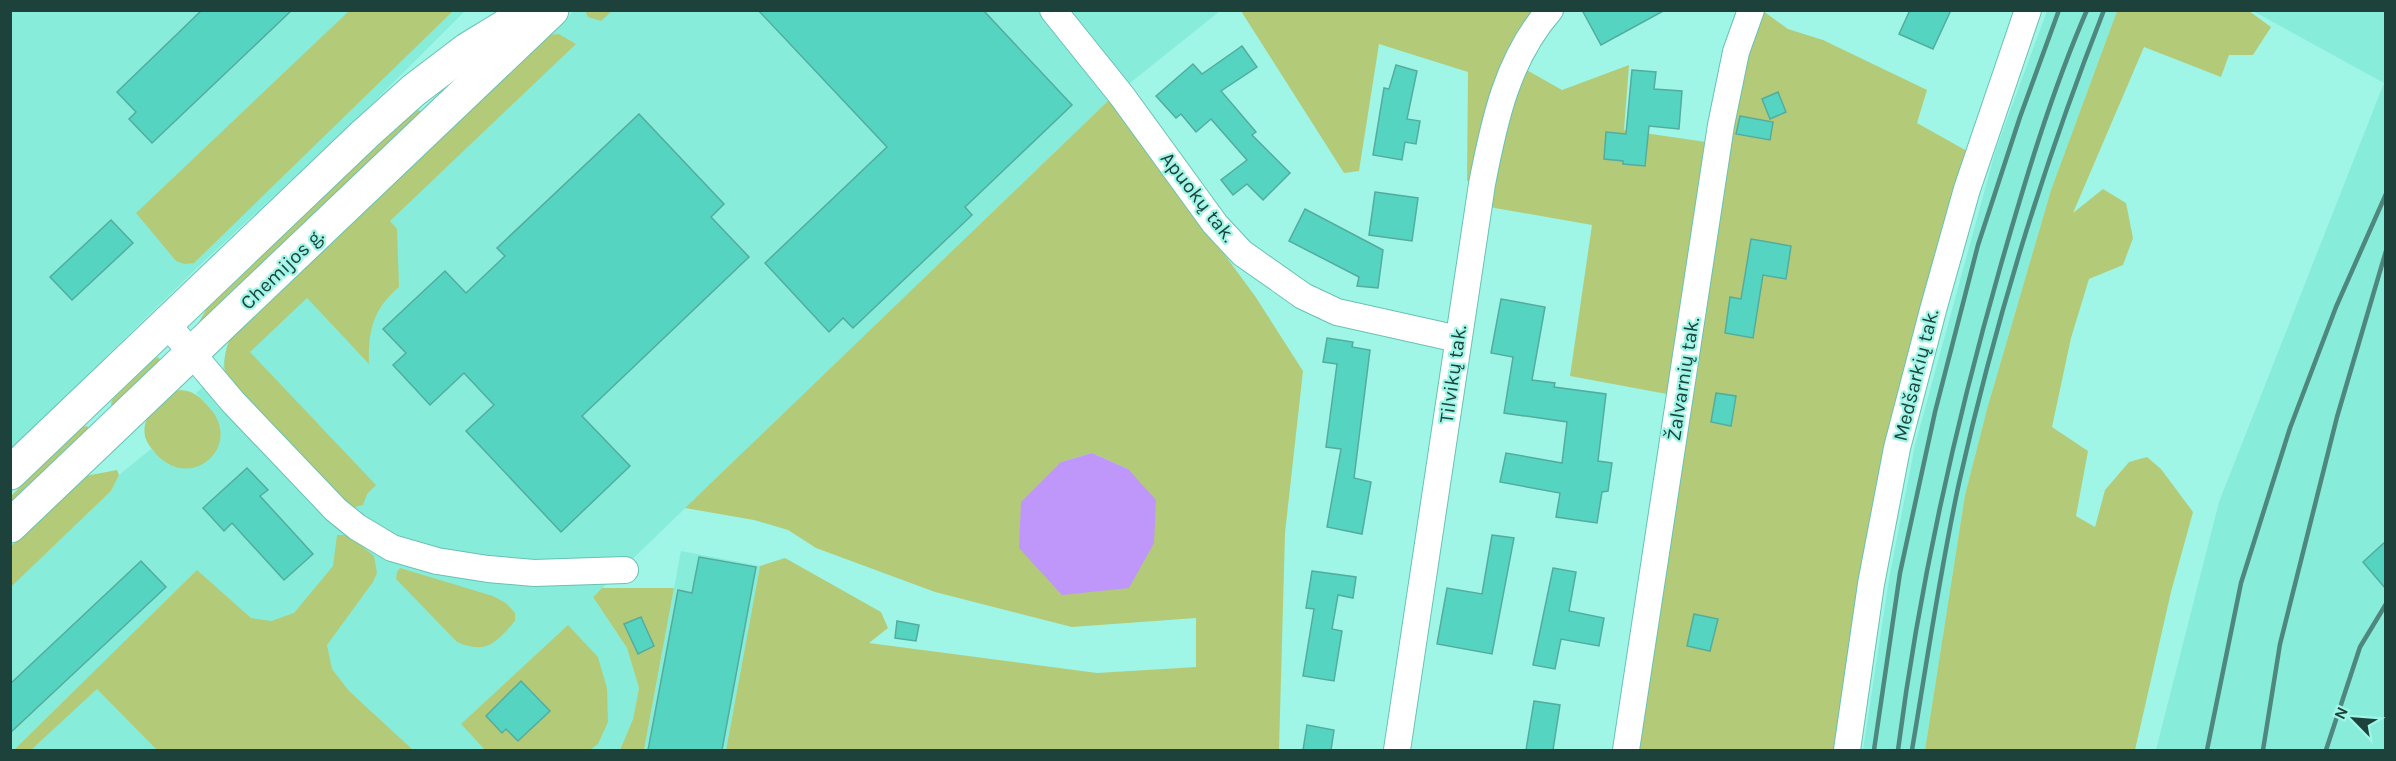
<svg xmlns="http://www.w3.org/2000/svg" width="2396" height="761" viewBox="0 0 2396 761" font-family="Karla,sans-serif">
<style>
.built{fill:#88ecdb}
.green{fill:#b3cb79;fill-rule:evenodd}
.water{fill:#bf96f9}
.building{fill:#55d4c1;stroke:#54ac9e;stroke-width:1.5}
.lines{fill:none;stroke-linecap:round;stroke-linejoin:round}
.minor-casing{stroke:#69c1b3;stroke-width:28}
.secondary-casing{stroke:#69c1b3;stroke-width:35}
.minor{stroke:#fff;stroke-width:26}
.secondary{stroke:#fff;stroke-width:33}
.rail{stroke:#4e877d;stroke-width:4.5}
.labels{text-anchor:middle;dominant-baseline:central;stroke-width:4.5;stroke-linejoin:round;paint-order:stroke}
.street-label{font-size:20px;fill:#1d423c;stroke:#9ff6e7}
</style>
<rect width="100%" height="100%" fill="#9ff6e7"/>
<g class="built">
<polygon points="10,11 465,11 366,110 198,267 11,449"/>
<polygon points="574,11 1220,11 1110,99 593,597 627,648 639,688 633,719 620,750 11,750 11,587 111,491 119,475 151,449 169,465 211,409 196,393 223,369 227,345"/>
<polygon points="2047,11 2117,11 2051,190 1987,409 1965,495 1925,750 1863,750 1889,579 1915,445 1996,149"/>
<polygon points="2253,11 2385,11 2385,750 2156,750 2219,502 2384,83"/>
<polygon points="681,551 760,566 726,750 644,750"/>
</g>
<g class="green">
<polygon points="349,11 453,11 194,263 184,264 176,261 136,213"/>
<polygon points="585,11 612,11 601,21 588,17"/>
<polygon points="1241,11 1550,11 1516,64 1562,90 1629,65 1624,130 1706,142 1672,395 1570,376 1592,225 1478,205 1481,184 1467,181 1468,72 1379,44 1359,171 1344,173"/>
<polygon points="1757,11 1763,11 1788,29 1823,40 1927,90 1917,123 1967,151 1838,750 1637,750 1721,125"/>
<polygon points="2117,11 2249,11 2271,27 2253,55 2229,55 2221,77 2144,47 2073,213 2103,189 2126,203 2133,238 2123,265 2089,279 2071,338 2052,427 2088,451 2076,516 2095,527 2105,490 2129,462 2147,457 2161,469 2193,512 2171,592 2135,750 1925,750 1965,495 1987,409 2051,190"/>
<path d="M559,34L576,44L390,221L397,229L399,287C373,309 368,331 369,364L307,298L250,352L376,485L367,494L363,505L355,507L345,504L227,378C221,364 226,348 232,334L547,35Z"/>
<path d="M1110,99L1255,296L1303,371L1285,533L1279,750H726L760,566L785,558L881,612L888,628L869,643L1097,673L1196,667V618L1072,627L935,592L816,548L788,530L754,520L685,508ZM1092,453L1128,469L1061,462Z"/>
<polygon points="418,110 423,112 202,324 198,324 207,308 411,112"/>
<polygon points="158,357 162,362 114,408 111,404 112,400 153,360"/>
<path d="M180,390C193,391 198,395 207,405C249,447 184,500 149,445C134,423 159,396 180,390Z"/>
<polygon points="87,426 89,429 11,510 11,496 82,427"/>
<polygon points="117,470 119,475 111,491 11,587 11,546 85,476"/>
<polygon points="337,535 348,535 374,556 377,573 373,582 327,645 332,669 349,691 413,750 157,750 97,689 31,750 14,750 197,570 251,618 271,621 294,613 333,566"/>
<path d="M400,568L493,596L506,603L515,613V621C496,643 486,655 457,642L396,579L397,572Z"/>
<polygon points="602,588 674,588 644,750 620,750 633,719 639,688 627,648 593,597"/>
<polygon points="568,625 598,657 607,688 608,722 598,744 590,750 485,750 461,724"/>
</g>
<polygon class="water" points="1092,453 1128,469 1156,500 1154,543 1129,588 1062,595 1019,548 1021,502 1061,462"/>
<g class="building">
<polygon points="202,10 292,10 152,143 129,119 136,112 117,92"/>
<polygon points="758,10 983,10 1072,105 965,207 972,215 853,328 843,318 829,332 765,263 887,147"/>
<polygon points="1582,10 1665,10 1601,45"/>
<polygon points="1910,10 1951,10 1933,49 1899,34"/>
<polygon points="1242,46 1257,67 1221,91 1256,132 1252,135 1290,173 1263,200 1247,184 1233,195 1221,180 1247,160 1211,119 1196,132 1181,114 1176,118 1156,96 1193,64 1202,74"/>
<polygon points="1396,65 1417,71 1407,119 1420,121 1416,144 1405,142 1402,160 1373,155 1384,88 1389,89"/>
<polygon points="1632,70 1656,72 1654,89 1682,91 1679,129 1649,126 1645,166 1623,164 1623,161 1604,159 1606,132 1626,134"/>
<polygon points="1778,92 1786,112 1770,119 1762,99"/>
<polygon points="639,114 724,204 711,217 749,257 582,416 630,466 561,532 466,431 494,405 464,373 430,405 393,365 406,353 383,329 445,271 466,293 505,256 497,248"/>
<polygon points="1740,116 1773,122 1770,140 1736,134"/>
<polygon points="1375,192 1418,198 1412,241 1369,235"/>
<polygon points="1305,209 1383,250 1378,288 1357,286 1359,277 1289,241"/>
<polygon points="111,220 133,243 72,300 50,277"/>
<polygon points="1751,239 1791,246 1786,279 1763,275 1753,338 1725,333 1730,297 1741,299"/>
<polygon points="1501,299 1545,307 1532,380 1555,383 1554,387 1606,394 1598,461 1612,463 1608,491 1602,492 1597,523 1556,517 1560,493 1500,482 1506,453 1562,463 1567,422 1504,413 1513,357 1491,353"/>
<polygon points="1327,338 1353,342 1352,347 1370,350 1354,478 1371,482 1362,534 1327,527 1341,449 1326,447 1337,364 1323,362"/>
<polygon points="1716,393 1736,396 1731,426 1711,422"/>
<polygon points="247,468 268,490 260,496 313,554 284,580 232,523 224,531 203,508"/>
<polygon points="1492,535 1514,538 1492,654 1437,644 1447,588 1482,594"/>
<polygon points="2385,542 2385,588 2363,562"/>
<polygon points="699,557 756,567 722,750 648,750 678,590 692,593"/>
<polygon points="141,561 166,587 10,733 10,684"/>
<polygon points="1553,568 1576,572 1569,611 1604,618 1599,646 1561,639 1555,669 1533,665"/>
<polygon points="1312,571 1356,577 1353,598 1338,595 1332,629 1342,631 1334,681 1303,676 1314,609 1306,608"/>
<polygon points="1694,614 1718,619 1710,651 1687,646"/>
<polygon points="641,617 654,646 638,654 624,624"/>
<polygon points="897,621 919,625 916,641 895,638"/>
<polygon points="521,681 550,711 518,741 506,729 502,733 486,716"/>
<polygon points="1534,701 1560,705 1553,750 1526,750"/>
<polygon points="1307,725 1334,730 1331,750 1303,750"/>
</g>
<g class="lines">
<g class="minor-casing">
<g id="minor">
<polyline points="1053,10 1122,96 1215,224 1242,253 1303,296 1337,312 1458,339"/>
<polyline points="167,324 233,402 336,510 357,527 392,548 437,561 488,569 534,573 625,570"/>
<path d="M1397,750L1482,184C1494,122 1507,59 1550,10"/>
<polyline points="1626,750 1721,125 1736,52 1751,10"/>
<polyline points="1847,750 1871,584 1897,448 1933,310 1967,189 2028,10"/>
</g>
</g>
<g class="secondary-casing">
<g id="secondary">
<polyline points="10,473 365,134 414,90 468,49 532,10"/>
<polyline points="10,526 552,10"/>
</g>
</g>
<use href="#minor" class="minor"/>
<use href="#secondary" class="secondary"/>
<g class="rail">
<polyline points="1874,750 1900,573 1935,412 1978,245 2020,117 2059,10"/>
<path d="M1898,750C1919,587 1955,426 2000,268C2025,181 2051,93 2087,10"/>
<path d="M1912,750C1927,661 1940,571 1959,483C1995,322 2044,163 2104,10"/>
<polyline points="2207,750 2241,583 2290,428 2336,307 2386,194"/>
<polyline points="2263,750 2280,644 2337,417 2386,251"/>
<polyline points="2326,750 2360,647 2386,604"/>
</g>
</g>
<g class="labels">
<g class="street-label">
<text transform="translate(1198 197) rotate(52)">Apuokų tak.</text>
<text transform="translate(282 269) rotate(-44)">Chemijos g.</text>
<text transform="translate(1453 374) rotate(-82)">Tilvikų tak.</text>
<text transform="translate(1916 375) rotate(-76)">Medšarkių tak.</text>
<text transform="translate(1683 379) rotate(-81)">Žalvarnių tak.</text>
</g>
</g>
<rect width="2396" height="761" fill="none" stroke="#1d423c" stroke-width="24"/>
<g transform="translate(2354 719) rotate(295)" stroke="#9ff6e7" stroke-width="4.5" paint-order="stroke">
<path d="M0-4.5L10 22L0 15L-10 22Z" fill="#1d423c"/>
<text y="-9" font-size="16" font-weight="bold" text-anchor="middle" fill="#1d423c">N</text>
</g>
</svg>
